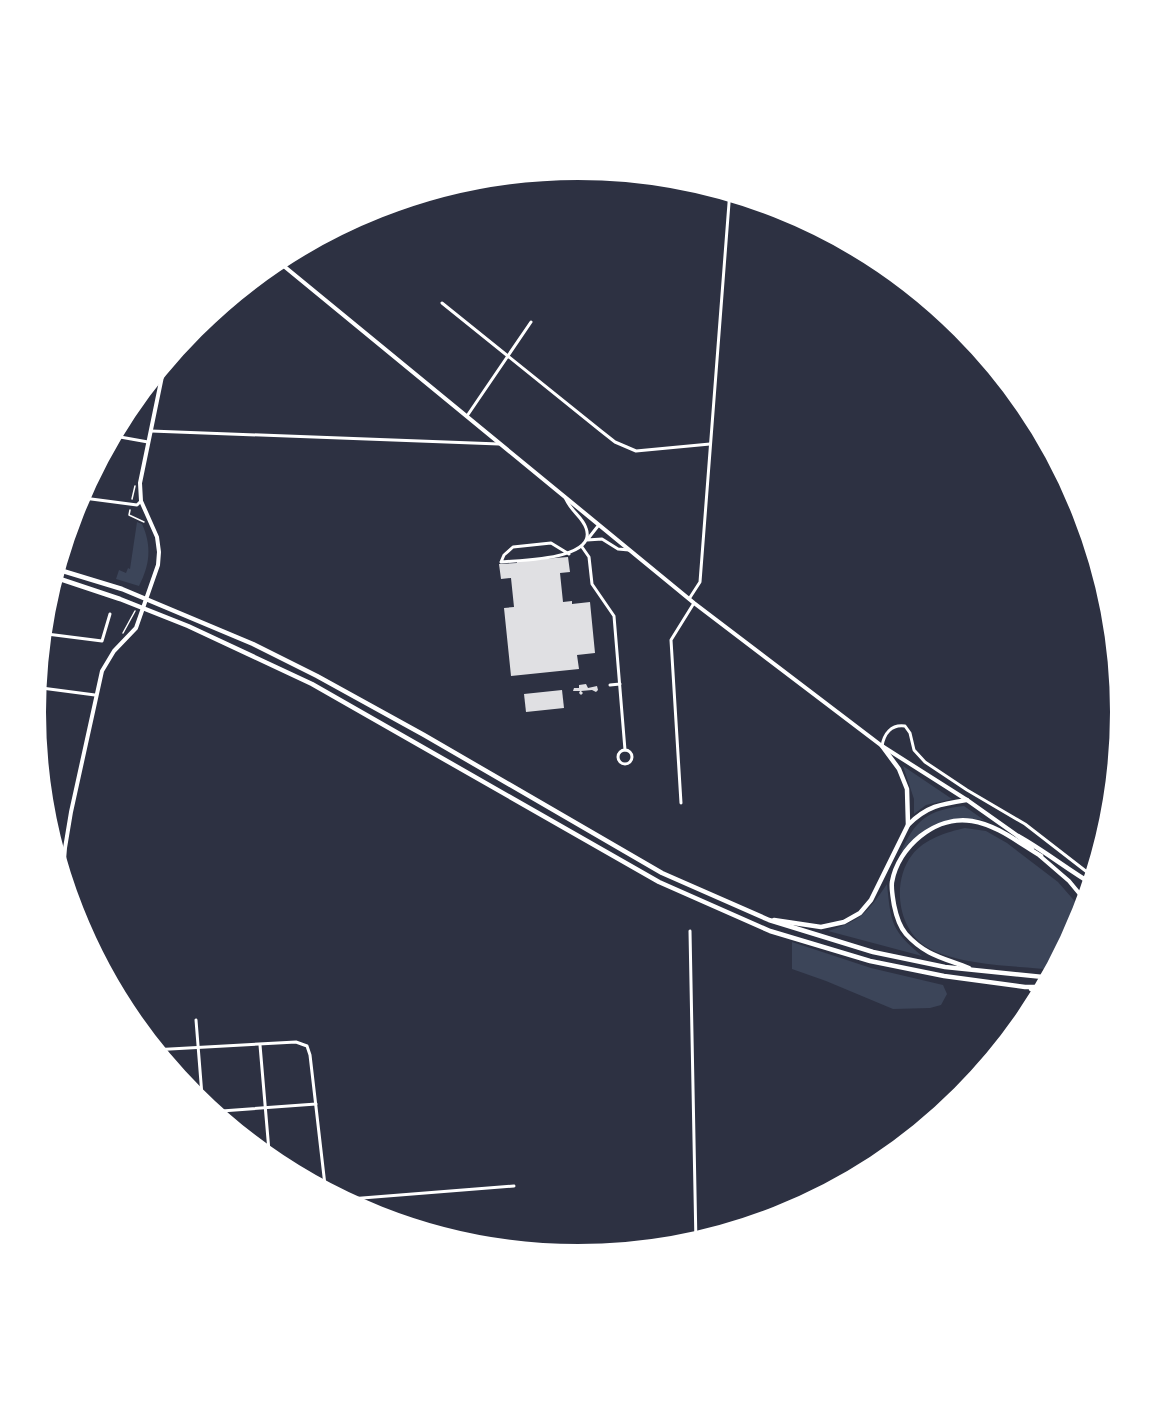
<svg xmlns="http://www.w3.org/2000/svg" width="1156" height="1424" viewBox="0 0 1156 1424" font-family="'DejaVu Sans',sans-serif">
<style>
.green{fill:#3c4559}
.building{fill:#e0e0e3}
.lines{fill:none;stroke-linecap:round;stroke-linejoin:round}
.path{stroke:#fff;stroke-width:1.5}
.minor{stroke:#fff;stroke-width:3}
.tertiary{stroke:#fff;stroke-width:4}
.trunk{stroke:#fff;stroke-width:4.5}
.rim{fill:none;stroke:#fff;stroke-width:8}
</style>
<rect width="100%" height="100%" fill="#2d3142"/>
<g class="green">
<path d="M137,522L142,524C152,546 150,565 139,586L116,579L119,570L126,573L128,568L130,569Z"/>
<polygon points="903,766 952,799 926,805 914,814 914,799"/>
<path d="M964,806L984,820C947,815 924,825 900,854C915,820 927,810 964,806Z"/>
<path d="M965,828L986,831L1007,843L1058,882L1085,913L1083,921L1057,970C1020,966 956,966 925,946C897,927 892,881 912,855C924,839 947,832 965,828Z"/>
<path d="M887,884C891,923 891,930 922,956L828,931C862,920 867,913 887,884Z"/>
<polygon points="792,942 871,968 943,985 947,994 941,1005 930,1008 893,1009 826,981 792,969"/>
</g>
<g class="building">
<polygon points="568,557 570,572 560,573 563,602 572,601 572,604 590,602 595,653 577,655 579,669 511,676 504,608 514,607 511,578 501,579 499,564 517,563 517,561"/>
<polygon points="586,684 588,688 597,686 598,690 596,692 592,690 581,691 583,693 581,695 579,693 580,691 573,691 574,688 579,688 579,685"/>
<polygon points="562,690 564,708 526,712 524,694"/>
</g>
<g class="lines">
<g class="path">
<polyline points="132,499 135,486"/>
<polyline points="130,510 129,515 144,522"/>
<polyline points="123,633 135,611"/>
</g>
<g class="minor">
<polyline points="442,303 601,431 615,442 636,451 710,444"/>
<polyline points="467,416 531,322"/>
<polyline points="151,431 499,444"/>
<polyline points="109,435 148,442"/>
<polyline points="76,497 137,505 141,501"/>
<path d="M565,497C570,511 582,516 586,528C598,560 520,560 501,562L504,555L513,547L551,543L569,554"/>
<polyline points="598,526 587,540 602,539 618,549 629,550"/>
<polyline points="582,547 589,557 592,584 614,616 625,750"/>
<polyline points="689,599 700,582 730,190"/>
<polyline points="39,633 102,641 110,614"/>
<polyline points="610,685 620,684"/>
<polyline points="34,687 95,695"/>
<path d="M882,746C884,734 891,724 905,726L910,733L914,750L925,762L967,790L1025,824L1096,879"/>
<circle cx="625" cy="757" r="7"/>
<polyline points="681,803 671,640 694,603"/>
<polyline points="690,931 696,1244"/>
<polyline points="196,1020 203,1108"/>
<polyline points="260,1045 270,1163"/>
<polyline points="152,1050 296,1042 307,1046 310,1055 326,1194"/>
<polyline points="208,1112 316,1104"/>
<polyline points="337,1200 514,1186"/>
<polyline points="403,1223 403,1227"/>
</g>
<g class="tertiary">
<polyline points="274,258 694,603 882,746 967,800 1018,836 1032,849"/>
<polyline points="1040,856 1069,881 1088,904"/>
<polyline points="62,884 65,848 71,812 102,671 114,651 136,628 158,565 159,552 157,537 141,501 140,483 166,357"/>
</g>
<g class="trunk">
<polyline points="53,568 122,589 253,644 317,676 424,735 662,873 769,920 873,952 945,967 1053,978"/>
<polyline points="51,576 120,599 188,626 312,684 659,882 770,931 870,961 944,976 1025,987 1047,987"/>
<path d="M908,825C927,806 941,804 967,800"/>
<path d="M1018,836C1045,851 1068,870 1094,885"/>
<polyline points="774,920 821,927 844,922 860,913 871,900 908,825 907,789 899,769 882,746"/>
<path d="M969,968C944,958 926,956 906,934C899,926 896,915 894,905C893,898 891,889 892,882C898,847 935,815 972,821C997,825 1019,843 1041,856"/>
<polyline points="1031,989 1045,993"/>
</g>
</g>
<path d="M0 0H1156V1424H0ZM42 712a536 536 0 1 1 1072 0a536 536 0 1 1-1072 0Z" fill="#fff" fill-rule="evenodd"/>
<path class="rim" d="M42 712a536 536 0 1 1 1072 0a536 536 0 1 1-1072 0Z"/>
</svg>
